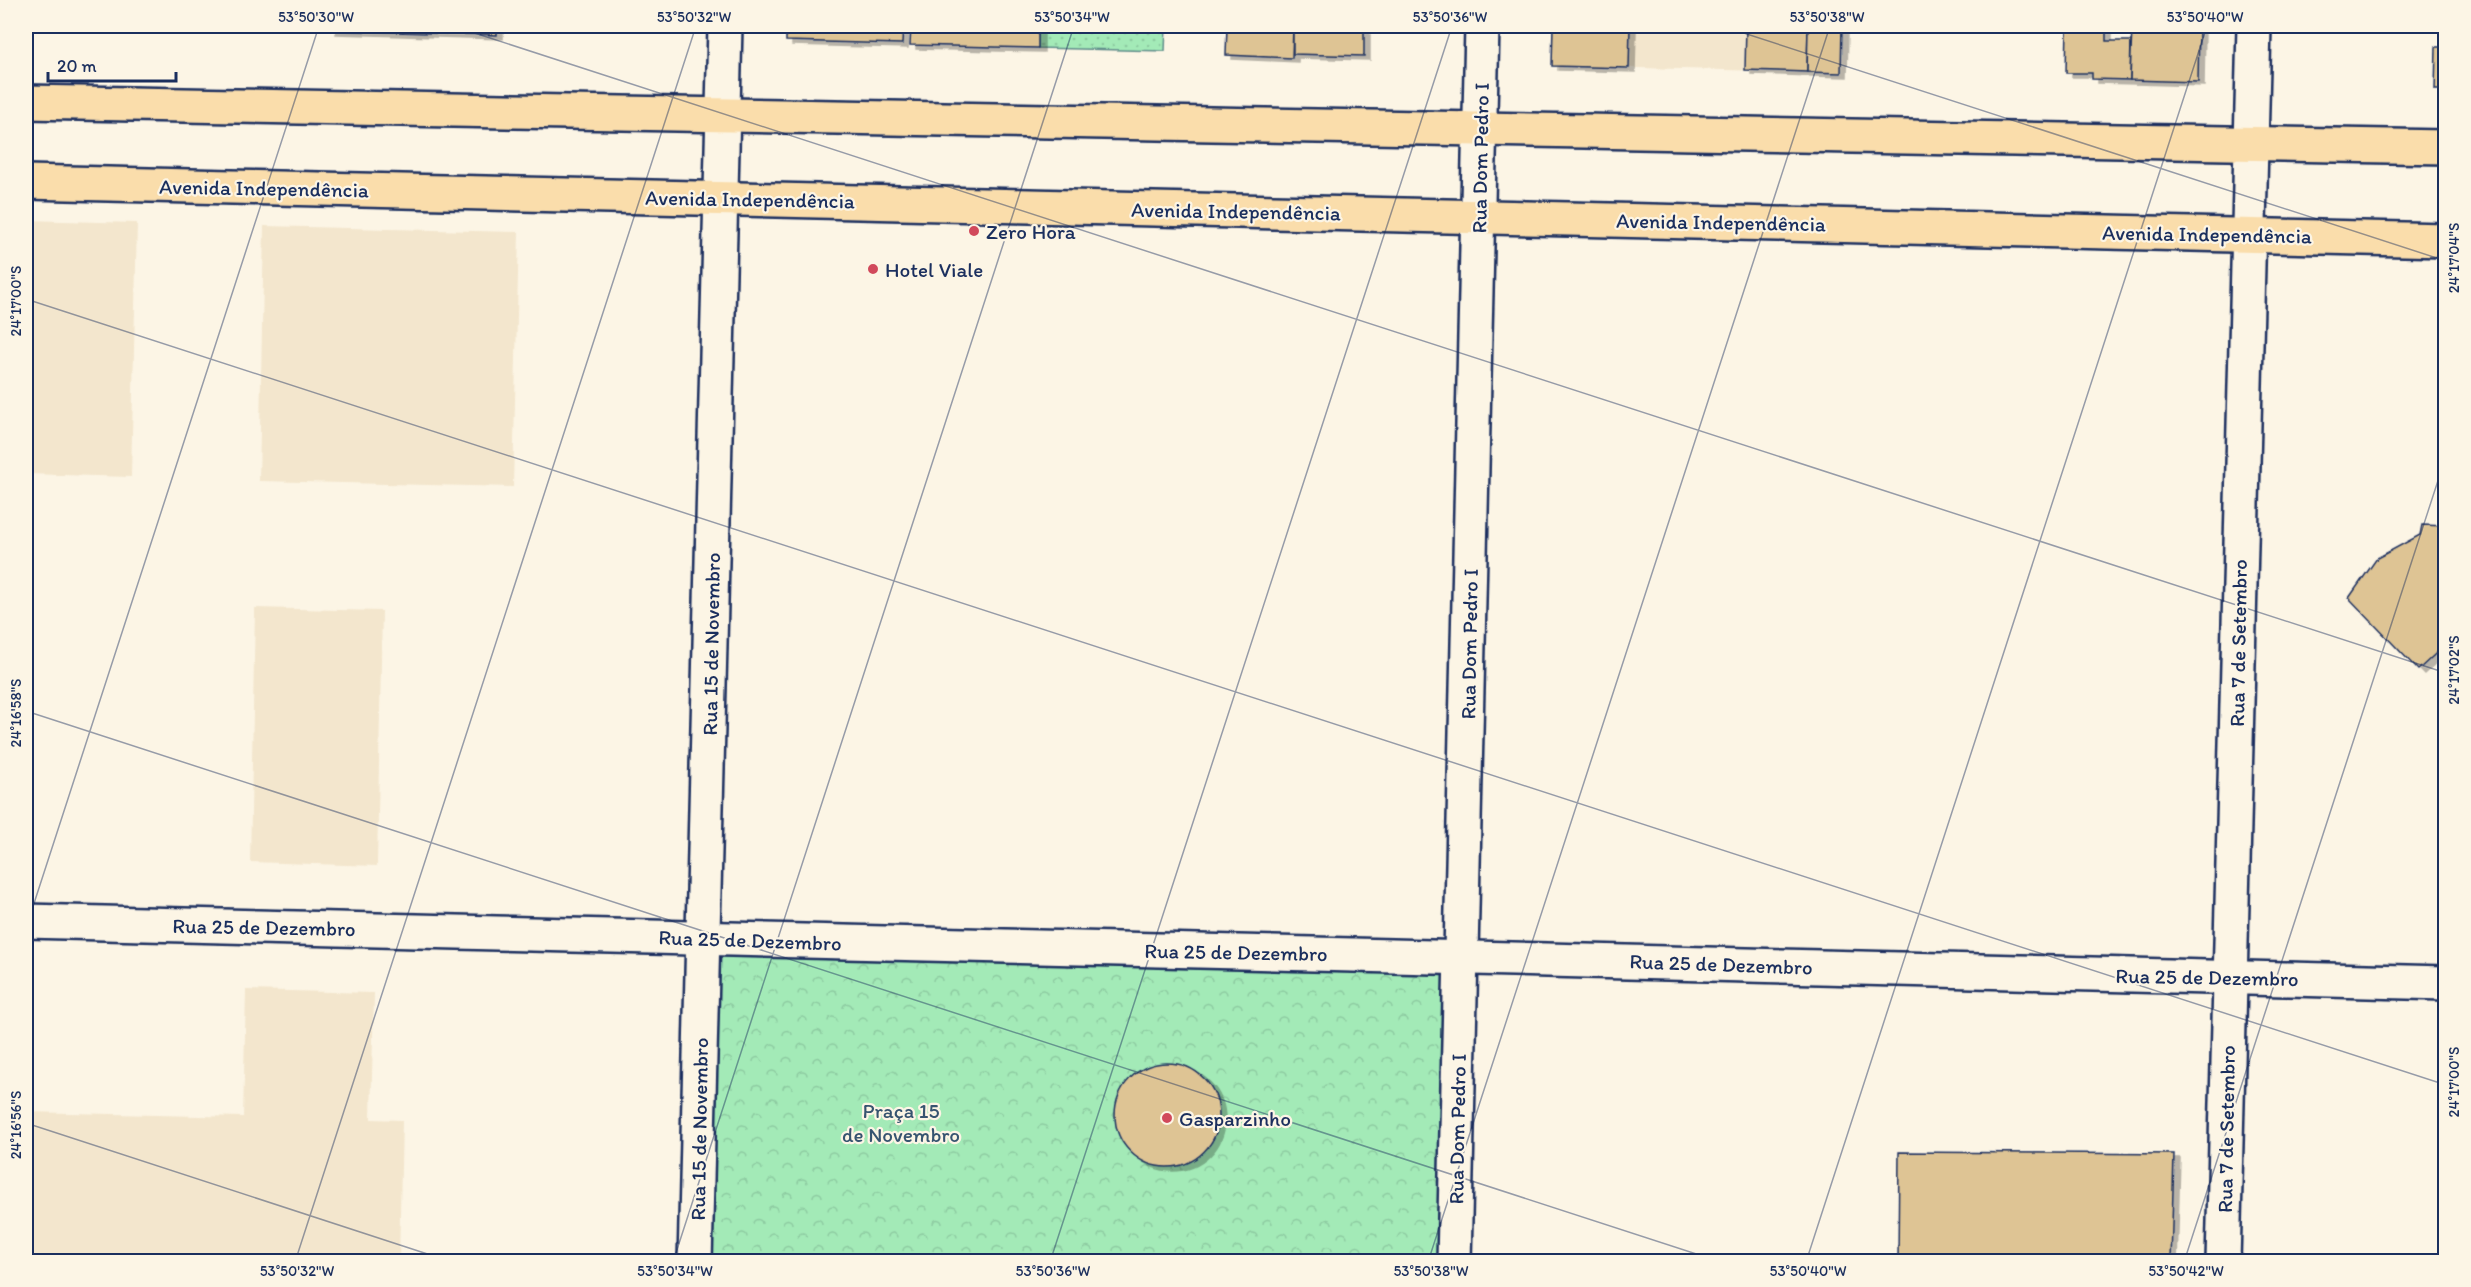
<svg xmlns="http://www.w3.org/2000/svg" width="2471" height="1287" viewBox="0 0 2471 1287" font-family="Itim,sans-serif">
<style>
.built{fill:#f3e6cd}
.grass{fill:url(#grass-dots);stroke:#5f8c8a;stroke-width:1.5}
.forest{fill:url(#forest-crowns);stroke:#5f8c8a;stroke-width:1.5}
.building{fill:#dec494;stroke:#1b2f5e;stroke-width:1.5;filter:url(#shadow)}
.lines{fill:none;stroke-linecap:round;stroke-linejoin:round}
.minor-casing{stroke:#1b2f5e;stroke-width:38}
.primary-casing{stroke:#1b2f5e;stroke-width:38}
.minor{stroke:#fcf5e5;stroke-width:33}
.primary{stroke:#faddab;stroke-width:33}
.ticks{fill:none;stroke:#1b2f5e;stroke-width:1.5;stroke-opacity:0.45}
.poi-dot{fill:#d1495b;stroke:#fcf5e5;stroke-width:2}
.labels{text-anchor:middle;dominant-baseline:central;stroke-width:4.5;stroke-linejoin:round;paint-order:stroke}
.street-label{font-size:21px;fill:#1b2f5e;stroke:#fcf5e5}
.poi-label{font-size:21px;fill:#1b2f5e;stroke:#fcf5e5;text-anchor:start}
.park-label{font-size:21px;fill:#365470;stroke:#fcf5e5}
.neatline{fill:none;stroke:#1b2f5e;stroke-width:2}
.ticks-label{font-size:15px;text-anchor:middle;fill:#1b2f5e}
</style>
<defs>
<pattern id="grass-dots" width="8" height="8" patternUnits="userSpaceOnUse" patternTransform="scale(1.5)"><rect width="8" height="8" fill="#a3eab7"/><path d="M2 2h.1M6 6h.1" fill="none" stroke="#8cc9a0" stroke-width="1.8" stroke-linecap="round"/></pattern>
<pattern id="forest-crowns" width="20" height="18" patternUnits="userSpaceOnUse" patternTransform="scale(1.5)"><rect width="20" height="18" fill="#a3eab7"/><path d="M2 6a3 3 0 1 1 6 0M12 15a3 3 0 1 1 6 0" fill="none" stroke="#8cc9a0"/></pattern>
<filter id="shadow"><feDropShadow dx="6" dy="4" stdDeviation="0" flood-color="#0004"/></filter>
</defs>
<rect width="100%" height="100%" fill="#fcf5e5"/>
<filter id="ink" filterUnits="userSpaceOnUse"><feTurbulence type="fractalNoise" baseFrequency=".0167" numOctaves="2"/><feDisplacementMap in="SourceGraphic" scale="12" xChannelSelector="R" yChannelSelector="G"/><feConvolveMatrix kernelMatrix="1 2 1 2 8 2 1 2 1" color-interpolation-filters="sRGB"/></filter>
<g filter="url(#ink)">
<g class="built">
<polygon points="1553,26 1808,26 1807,72 1552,66"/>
<polygon points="26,220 137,223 131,477 26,474"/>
<polygon points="264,226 519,232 513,487 259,481"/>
<polygon points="255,608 382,611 377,866 250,862"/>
<polygon points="246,990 374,993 371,1119 402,1120 399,1261 26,1261 26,1112 243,1117"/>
</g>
<polygon class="grass" points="1038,26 1166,26 1165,51 1038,48"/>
<polygon class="forest" points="704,938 1462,958 1454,1261 695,1262"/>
<g class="building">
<polygon points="330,26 497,26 497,35 330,30"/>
<polygon points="786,26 903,26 902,44 786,41"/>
<polygon points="911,26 1038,26 1038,48 910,45"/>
<polygon points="1227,26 1293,26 1292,58 1226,55"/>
<polygon points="1293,26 1364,26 1364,56 1293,54"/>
<polygon points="1553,26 1630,26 1629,68 1552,66"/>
<polygon points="1746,26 1808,26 1807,72 1745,70"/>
<polygon points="1808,26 1842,26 1841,73 1807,72"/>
<polygon points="2067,26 2132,26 2131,28 2106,27 2106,41 2131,41 2130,80 2092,79 2092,73 2066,73"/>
<polygon points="2132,26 2199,26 2198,82 2130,80"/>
<polygon points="2436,47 2446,47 2446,90 2435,90"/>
<polygon points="2422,525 2446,526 2446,644 2418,670 2349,598 2377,558 2420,535"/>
<circle cx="1167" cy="1115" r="52"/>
<polygon points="1899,1152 2174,1154 2171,1262 1898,1262"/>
</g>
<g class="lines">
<g class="minor-casing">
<g id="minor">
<polyline points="26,921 2446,983"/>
<polyline points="695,1262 725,26"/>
<polyline points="1454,1262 1482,26"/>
<polyline points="2223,1262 2254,26"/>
</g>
</g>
<g class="primary-casing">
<g id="primary">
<polyline points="26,102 2446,147"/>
<polyline points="26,182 2446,240"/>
</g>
</g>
<use href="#minor" class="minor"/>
<use href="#primary" class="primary"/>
</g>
</g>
<path class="ticks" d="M453,26L2446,673M1722,26L2446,261M26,299L2446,1085M26,711L1721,1262M26,928L319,26M26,1123L452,1262M295,1262L696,26M673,1262L1074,26M1050,1262L1452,26M1428,1262L1830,26M1806,1262L2207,26M2184,1262L2446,456"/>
<g class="poi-dot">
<circle cx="974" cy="231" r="6"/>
<circle cx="873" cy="269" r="6"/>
<circle cx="1167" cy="1118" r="6"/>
</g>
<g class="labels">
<g class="street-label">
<text transform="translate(1480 158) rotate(-89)">Rua Dom Pedro I</text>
<text transform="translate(264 188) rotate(1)">Avenida Independência</text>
<text transform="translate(750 199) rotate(1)">Avenida Independência</text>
<text transform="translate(1236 211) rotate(1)">Avenida Independência</text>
<text transform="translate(1721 222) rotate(1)">Avenida Independência</text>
<text transform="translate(2207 234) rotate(1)">Avenida Independência</text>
<text transform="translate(2238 643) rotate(-89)">Rua 7 de Setembro</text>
<text transform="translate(711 644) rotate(-89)">Rua 15 de Novembro</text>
<text transform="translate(1469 644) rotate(-89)">Rua Dom Pedro I</text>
<text transform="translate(264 927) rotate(1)">Rua 25 de Dezembro</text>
<text transform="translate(750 940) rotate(2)">Rua 25 de Dezembro</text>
<text transform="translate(1236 952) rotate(1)">Rua 25 de Dezembro</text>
<text transform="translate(1721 964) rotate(2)">Rua 25 de Dezembro</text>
<text transform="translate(2207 977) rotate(1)">Rua 25 de Dezembro</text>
<text transform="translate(699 1129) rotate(-89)">Rua 15 de Novembro</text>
<text transform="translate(1457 1129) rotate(-89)">Rua Dom Pedro I</text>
<text transform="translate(2226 1129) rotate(-89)">Rua 7 de Setembro</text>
</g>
<g class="poi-label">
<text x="986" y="231">Zero Hora</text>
<text x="885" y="269">Hotel Viale</text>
<text x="1179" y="1118">Gasparzinho</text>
</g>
<g class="park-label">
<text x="901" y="1110">Praça 15<tspan x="901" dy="24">de Novembro</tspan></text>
</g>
</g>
<rect width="2471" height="1287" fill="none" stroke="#fcf5e5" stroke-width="66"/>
<path d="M48 72v9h128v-9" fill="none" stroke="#1b2f5e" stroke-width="3"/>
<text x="57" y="72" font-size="18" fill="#1b2f5e" stroke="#fcf5e5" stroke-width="4.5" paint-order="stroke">20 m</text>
<rect x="33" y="33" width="2405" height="1221" class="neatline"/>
<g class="ticks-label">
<text x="316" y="22">53°50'30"W</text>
<text x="694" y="22">53°50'32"W</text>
<text x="1072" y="22">53°50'34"W</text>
<text x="1450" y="22">53°50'36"W</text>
<text x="1827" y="22">53°50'38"W</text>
<text x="2205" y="22">53°50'40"W</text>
<text transform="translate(2454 258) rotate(-90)" y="5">24°17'04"S</text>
<text transform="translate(16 301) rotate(-90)" y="5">24°17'00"S</text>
<text transform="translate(2454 670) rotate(-90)" y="5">24°17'02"S</text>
<text transform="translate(16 713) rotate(-90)" y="5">24°16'58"S</text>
<text transform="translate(2454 1082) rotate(-90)" y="5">24°17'00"S</text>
<text transform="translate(16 1125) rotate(-90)" y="5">24°16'56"S</text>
<text x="297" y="1276">53°50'32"W</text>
<text x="675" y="1276">53°50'34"W</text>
<text x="1053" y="1276">53°50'36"W</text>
<text x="1431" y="1276">53°50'38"W</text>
<text x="1808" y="1276">53°50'40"W</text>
<text x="2186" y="1276">53°50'42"W</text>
</g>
</svg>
